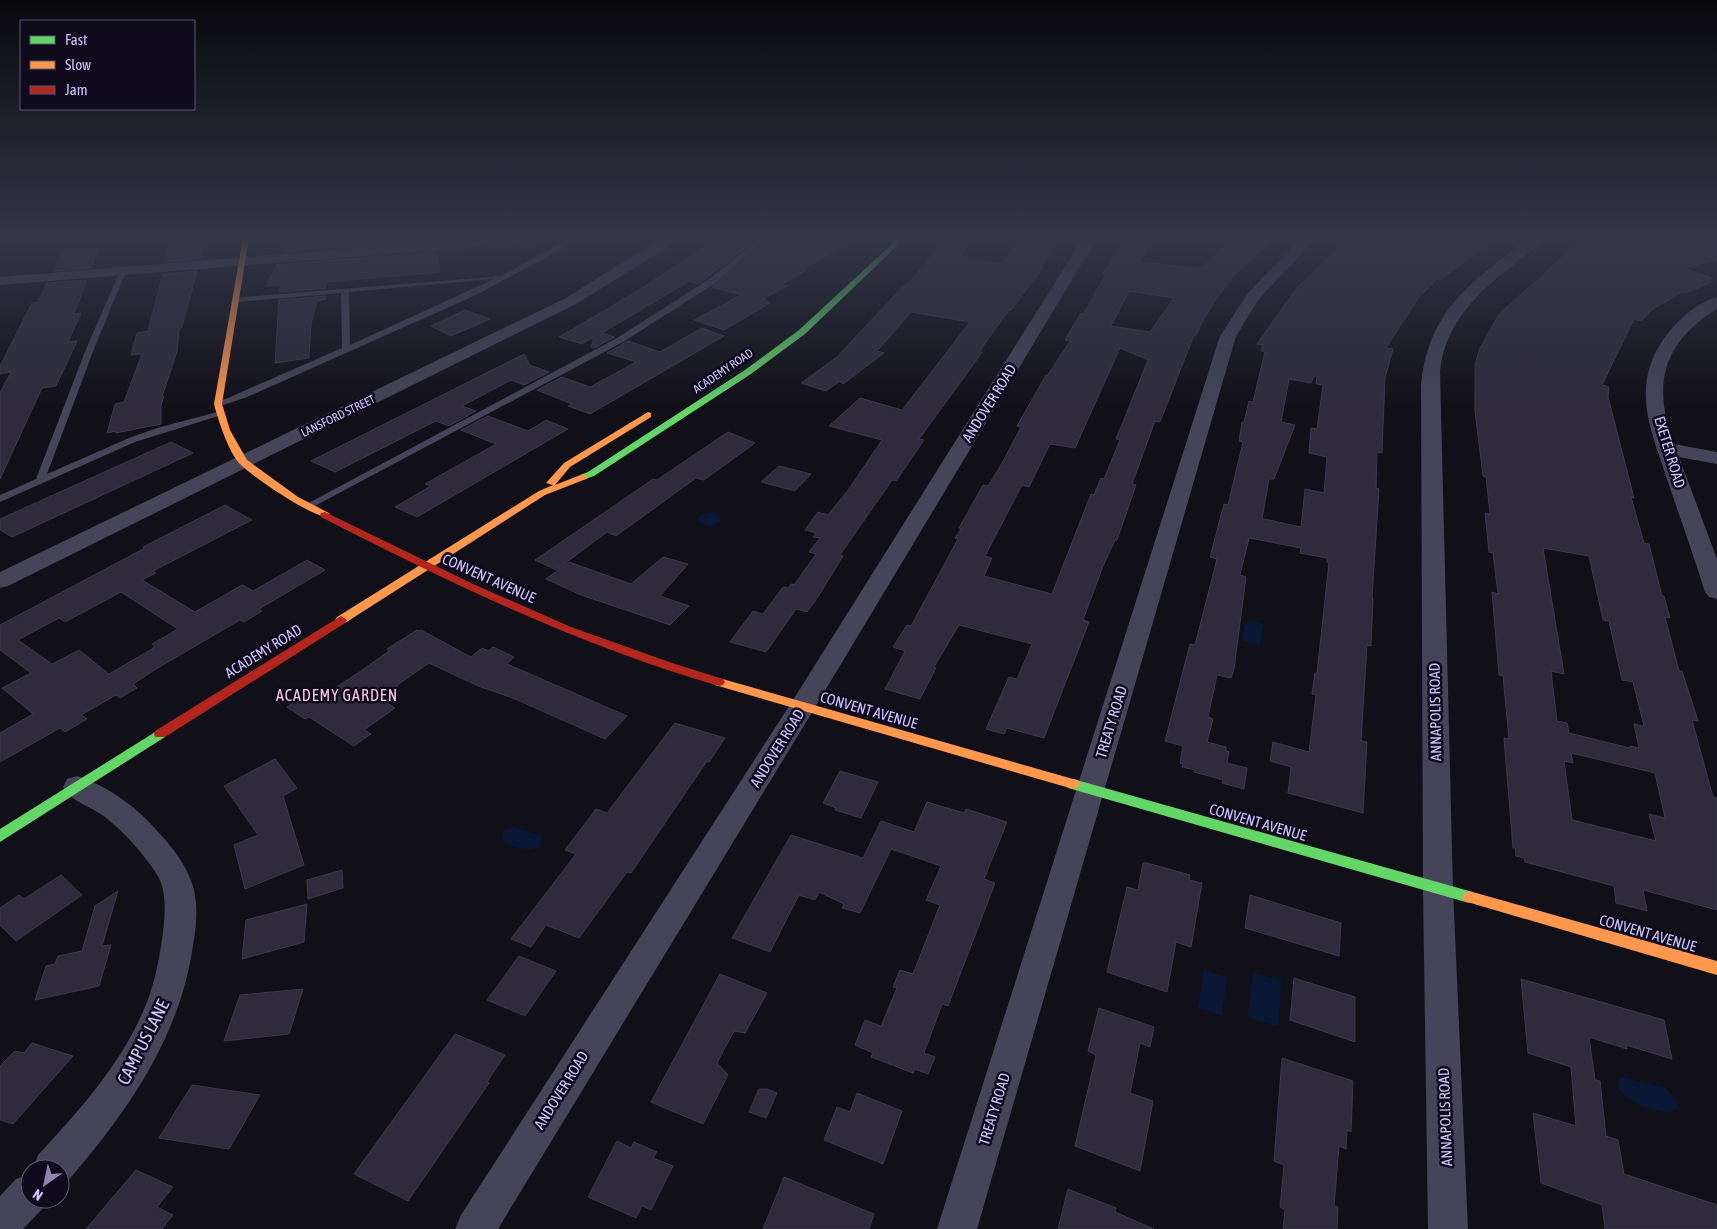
<svg xmlns="http://www.w3.org/2000/svg" width="1717" height="1229" viewBox="0 0 1717 1229" font-family="'Asap Condensed',sans-serif">
<style>
.water{fill:#091735}
.building{fill:#2f2b3c;stroke:#3c394e;fill-rule:evenodd}
.lines{fill:none;stroke-linecap:round;stroke-linejoin:round}
.lane{fill:#454459;fill-rule:evenodd}
.street{fill:#454459;fill-rule:evenodd}
.fast{fill:#63d668;fill-rule:evenodd}
.slow{fill:#ff974d;fill-rule:evenodd}
.jam{fill:#b3261e;fill-rule:evenodd}
.labels{text-anchor:middle;dominant-baseline:central;stroke-width:5;stroke-linejoin:round;paint-order:stroke}
.far-street-label{font-size:12px;fill:#cfc6ff;stroke:#0f0b1c}
.street-label{font-size:15px;fill:#cfc6ff;stroke:#0f0b1c}
.neighbourhood-label{font-size:16px;letter-spacing:1px;fill:#ffc8e9;stroke:#0f0b1c}
.near-street-label{font-size:18px;fill:#cfc6ff;stroke:#0f0b1c}
</style>
<rect width="100%" height="100%" fill="#110f18"/>
<g class="water">
<polygon points="712,512 722,515 720,522 710,526 699,522 698,519 701,515"/>
<polygon points="1246,620 1264,624 1260,645 1242,641"/>
<path d="M513,827L540,835L542,838L541,845C530,854 513,848 502,840L503,832Z"/>
<polygon points="1204,970 1227,977 1222,1016 1198,1008"/>
<polygon points="1253,972 1281,980 1278,1027 1248,1017"/>
<path d="M1622,1077L1666,1088L1677,1102L1678,1108C1666,1121 1621,1100 1617,1084Z"/>
</g>
<g class="building">
<polygon points="290,238 438,238 438,240 283,252"/>
<polygon points="719,238 757,238 699,284 689,281 602,333 615,337 594,348 591,347 594,337 582,344 559,337 639,290"/>
<polygon points="771,238 857,238 803,269 806,270 782,284 788,286 763,299 770,303 724,330 694,320 741,295 712,287"/>
<polygon points="1021,238 1059,238 1040,267 1043,267 1011,310 1009,310 979,352 982,352 968,372 919,439 924,440 896,481 892,480 840,555 843,556 818,597 807,612 796,609 766,652 730,642 753,611 763,614 783,587 788,588 791,584 794,585 816,554 809,552 820,538 813,537 816,533 805,530 818,512 828,515 849,489 882,440 829,426 860,398 902,410 970,322 911,312 877,351 884,353 843,384 840,381 826,391 801,383 837,357 906,283 909,283 945,240 970,244 959,257 1002,264"/>
<path d="M1125,238L1150,242L1140,262L1201,269L1234,238H1275L1237,273L1219,295L1202,322L1196,336L1194,335L1160,422L1155,421L1132,484L1136,485L1117,540H1115L1103,566L1083,620L1089,622L1044,738L1007,728L1004,734L986,729L1009,677L1017,679L1032,644L959,625L934,667L936,668L920,699L885,689L905,651L893,647L907,625L911,626L958,539L955,538L961,529L959,528L983,485L988,486L1001,465L1021,427L1017,426L1046,375H1048L1070,341L1065,340L1081,313H1084L1106,274H1103ZM1129,291L1174,298L1150,332L1111,326ZM1120,348L1148,360L1116,439L1120,440L1104,479L1101,478L1094,495L1091,494L1052,594L984,576L992,558L985,556L1022,485L1029,487L1050,444L1075,448Z"/>
<path d="M1348,238H1495L1440,280L1437,279L1419,297L1386,348L1393,349L1385,378L1382,453L1377,452L1376,488L1379,489L1372,598H1373L1371,646L1367,645L1361,741L1367,742L1363,813L1288,793L1291,767L1270,761L1273,742L1309,752L1316,695L1312,694L1315,673H1317L1329,563L1327,562V558L1300,553L1301,548L1249,538L1240,575L1246,577L1234,669L1231,678L1217,675L1208,717L1213,719L1207,742L1226,747V751L1229,752L1227,763L1247,768L1244,789L1222,783L1223,780L1194,772L1195,770L1182,767L1183,764L1180,763L1183,746L1165,741L1190,644L1195,645L1217,559L1210,557L1224,504L1228,505L1243,442L1239,441L1242,422H1244L1249,401L1253,402L1265,352L1261,351L1263,345L1257,344L1295,290ZM1314,376H1317L1316,384L1323,385L1317,429L1311,428L1309,453L1327,457L1324,493L1305,489L1301,527L1264,519H1262L1269,479H1274L1295,425L1281,422L1289,379L1311,383Z"/>
<path d="M1584,238H1692L1700,241L1717,238V260L1683,268L1712,278L1707,280L1713,282L1685,293L1682,292L1653,309L1641,321L1634,319L1602,385L1609,387L1608,397L1634,498L1631,497L1644,543L1649,544L1662,596H1664L1670,618L1665,617L1679,671H1682L1698,721L1692,720L1713,797L1717,798V910L1643,890L1647,911L1616,903L1614,886L1525,862L1524,858L1516,856L1515,848H1513L1504,738L1509,739L1503,676L1499,675L1492,592L1498,594L1493,553L1489,552L1485,513L1490,514L1486,477L1483,476L1475,411V365L1480,348L1499,314ZM1543,548L1589,556L1603,620L1609,621L1622,680L1633,682L1644,726L1634,724L1639,748L1630,746V748L1569,733L1567,723L1557,721L1551,671L1564,674ZM1571,753L1655,773L1665,818L1649,814L1656,841L1572,820L1564,761L1573,763Z"/>
<polygon points="205,240 200,259 166,262 169,243"/>
<polygon points="89,248 98,249 91,268 53,271 62,251"/>
<polygon points="438,252 439,272 326,282 326,288 280,292 280,285 266,286 277,265"/>
<polygon points="197,271 182,327 179,330 177,351 162,397 164,396 161,405 161,424 116,433 116,431 107,433 115,404 124,402 142,354 131,355 137,333 148,331 163,274"/>
<polygon points="87,280 74,314 81,313 68,342 77,341 56,386 42,388 0,479 0,393 11,372 0,374 0,366 32,303 38,302 47,283"/>
<polygon points="326,296 326,299 317,301 311,324 309,358 275,363 279,300"/>
<polygon points="465,310 490,319 451,336 431,326"/>
<polygon points="702,328 724,336 590,414 568,406 572,404 537,390 562,377 590,387 636,362 607,353 628,341 660,352"/>
<polygon points="524,354 530,365 549,372 524,385 511,380 462,406 476,411 449,426 436,421 335,472 311,461"/>
<polygon points="488,416 528,431 546,420 568,429 417,517 395,507 431,486 425,484 496,444 461,430"/>
<polygon points="728,432 755,443 704,480 696,478 616,536 607,532 556,570 535,560 630,495 653,479 657,480"/>
<polygon points="171,442 193,453 12,537 0,530 0,519"/>
<polygon points="779,466 811,474 795,491 761,482"/>
<path d="M225,505L252,520L153,571L156,573L142,580L195,612L242,585L253,591L307,560L325,570L259,609L262,611L244,622L240,620L156,669L133,684L137,688L120,698L116,695L81,715L87,719L65,732L60,728L0,762V733L33,714L2,688L31,673L0,650V625L145,548L143,547ZM121,592L178,629L152,644L155,646L152,649L109,674L79,650L52,664L18,640L59,618L65,622Z"/>
<polygon points="663,557 688,564 660,596 689,606 670,625 581,595 546,579 569,562 631,584"/>
<polygon points="417,630 419,631 421,630 471,657 482,648 489,651 493,647 514,657 507,664 627,716 605,739 513,698 478,686 429,663 379,698 395,708 364,730 371,734 354,746 309,717 305,719 287,707 311,691 321,697 361,671 389,651 387,649"/>
<polygon points="675,723 725,738 709,762 707,761 631,873 627,872 579,938 546,925 531,947 511,939 576,854 565,850 596,809 607,813"/>
<polygon points="275,759 297,788 283,796 304,865 245,889 234,845 258,835 224,786"/>
<polygon points="840,771 878,782 861,818 835,810 836,808 823,803"/>
<polygon points="927,802 964,813 966,809 1007,822 984,879 995,883 948,1006 942,1004 924,1053 935,1057 928,1074 915,1069 913,1073 871,1057 873,1053 855,1045 865,1020 881,1026 897,988 893,987 900,970 913,974 940,905 926,900 941,866 891,849 860,913 842,908 844,904 819,892 815,900 799,895 770,952 732,938 791,835 863,858 881,821 914,832"/>
<polygon points="1143,863 1147,863 1190,875 1189,880 1202,883 1191,947 1176,942 1167,992 1107,972 1127,887 1138,890"/>
<polygon points="342,870 343,888 308,899 307,880"/>
<polygon points="61,875 82,895 16,941 0,925 0,908 19,895 24,899"/>
<polygon points="118,891 102,946 111,945 99,986 35,1000 46,966 55,964 58,956 82,951 95,906"/>
<polygon points="1250,895 1341,923 1339,956 1245,928"/>
<polygon points="307,904 304,942 242,959 246,920"/>
<polygon points="519,956 556,971 525,1016 487,1000"/>
<polygon points="720,974 767,993 745,1033 734,1031 717,1063 728,1075 703,1124 651,1102"/>
<polygon points="1294,978 1355,997 1355,1042 1290,1020"/>
<polygon points="1521,979 1664,1020 1672,1059 1626,1045 1627,1049 1589,1037 1595,1080 1600,1081 1606,1136 1618,1140 1624,1174 1717,1205 1717,1229 1605,1229 1602,1205 1541,1183 1533,1113 1576,1126 1571,1067 1528,1053"/>
<polygon points="303,989 289,1034 224,1041 240,995"/>
<polygon points="1099,1008 1154,1027 1150,1047 1140,1043 1130,1093 1153,1101 1140,1171 1075,1146 1096,1055 1088,1051"/>
<polygon points="455,1034 505,1055 487,1082 489,1083 408,1201 354,1174"/>
<polygon points="32,1043 73,1056 13,1124 0,1120 0,1066 15,1051 24,1053"/>
<polygon points="1282,1058 1353,1081 1351,1132 1347,1130 1346,1149 1339,1146 1334,1206 1338,1207 1337,1229 1283,1229 1285,1210 1280,1207 1284,1165 1274,1161"/>
<polygon points="192,1085 260,1095 229,1149 159,1138"/>
<polygon points="759,1089 767,1089 777,1093 766,1118 749,1112"/>
<polygon points="857,1093 902,1111 883,1164 824,1140 837,1107 850,1112"/>
<polygon points="617,1141 631,1148 634,1142 657,1152 653,1158 673,1166 651,1210 642,1206 636,1218 588,1197"/>
<polygon points="136,1170 173,1187 157,1207 173,1215 162,1229 86,1229"/>
<polygon points="784,1177 874,1214 869,1229 763,1229"/>
<polygon points="1068,1189 1116,1208 1115,1212 1154,1229 1058,1229"/>
</g>
<g class="lines">
<g class="lane">
<path d="M566,238H572L571,242L558,251L476,295L247,397L218,407L214,404L342,348L341,293L236,302H233V298L501,276L565,241ZM494,279L350,345L349,292Z"/>
<polygon points="761,238 769,238 714,284 623,342 311,508 305,508 303,506 617,338 708,280"/>
<polygon points="123,269 126,271 94,349 47,474 129,438 157,428 221,411 225,414 135,442 0,502 0,495 36,479 86,349 120,271"/>
</g>
<g class="street">
<polygon points="480,238 545,238 538,242 0,285 0,277"/>
<polygon points="661,238 676,238 668,247 576,304 8,586 0,588 0,572 566,298"/>
<polygon points="1083,238 1097,238 811,714 498,1229 455,1229 461,1215 793,700"/>
<polygon points="1301,238 1316,238 1259,299 1236,336 977,1229 937,1229 1220,336 1248,293"/>
<path d="M1529,238H1545C1536,249 1522,257 1512,266C1476,294 1445,324 1440,371L1453,889L1468,1229H1428L1423,889L1421,384C1429,308 1473,281 1529,238Z"/>
<path d="M1717,297V309C1662,343 1652,385 1674,444L1717,452V464L1679,457L1717,559V599L1709,597L1705,592C1693,553 1679,515 1666,476C1657,447 1644,419 1646,388C1647,365 1658,344 1673,327C1684,315 1701,301 1717,297Z"/>
<path d="M77,776C110,787 138,808 160,834C172,847 183,861 190,878C199,899 197,924 193,945C180,1038 126,1114 66,1183L60,1185V1169H33L38,1155C80,1110 124,1061 147,1002C155,981 159,960 162,939C165,919 168,890 156,873C142,852 125,833 105,817C92,807 70,801 63,787L67,779Z"/>
<polygon points="30,1174 30,1199 47,1199 44,1207 23,1229 0,1229 0,1196 16,1179"/>
</g>
<g class="fast">
<polygon points="892,238 898,238 896,247 805,334 751,374 594,476 583,480 580,479 580,475 588,472 745,370 799,330 891,245"/>
<polygon points="160,729 165,731 166,734 165,737 0,842 0,829"/>
<polygon points="1073,779 1469,891 1474,893 1476,897 1474,901 1469,903 1068,788 1066,784 1068,780"/>
</g>
<g class="slow">
<path d="M243,238H249L222,404L230,430L247,460L298,497L329,513L330,515L329,517C316,520 250,475 240,464C229,453 218,420 214,404Z"/>
<polygon points="648,412 651,413 651,417 570,467 555,485 583,474 588,477 586,479 545,495 345,623 337,623 335,620 337,617 539,491 553,485 546,483 564,463"/>
<polygon points="719,678 1073,779 1078,780 1080,784 1078,788 1073,789 715,685 713,682 715,679"/>
<polygon points="1469,891 1717,961 1717,975 1464,901 1462,897 1464,893"/>
</g>
<g class="jam">
<path d="M325,512L473,584L571,627L672,663L723,679L725,682L723,685L719,686C580,646 450,583 321,517L320,515L321,513Z"/>
<polygon points="341,616 347,620 345,623 165,737 155,737 154,734 155,731"/>
</g>
</g>
<linearGradient id="sky" x2="0" y2="1"><stop stop-color="#09080d"/><stop offset="0.58" stop-color="#323748"/><stop offset="1" stop-color="#323748" stop-opacity="0"/></linearGradient>
<rect width="1717" height="410" fill="url(#sky)"/>
<g class="labels">
<g class="far-street-label">
<text transform="translate(723 371) rotate(-34)">ACADEMY ROAD</text>
<text transform="translate(338 416) rotate(-26)">LANSFORD STREET</text>
</g>
<g class="street-label">
<text transform="translate(989 403) rotate(-58)">ANDOVER ROAD</text>
<text transform="translate(1670 452) rotate(73)">EXETER ROAD</text>
<text transform="translate(489 578) rotate(24)">CONVENT AVENUE</text>
<text transform="translate(263 651) rotate(-32)">ACADEMY ROAD</text>
<text transform="translate(869 710) rotate(16)">CONVENT AVENUE</text>
<text transform="translate(1435 712) rotate(-91)">ANNAPOLIS ROAD</text>
<text transform="translate(1111 722) rotate(-73)">TREATY ROAD</text>
<text transform="translate(777 748) rotate(-58)">ANDOVER ROAD</text>
<text transform="translate(1258 822) rotate(16)">CONVENT AVENUE</text>
<text transform="translate(1648 933) rotate(16)">CONVENT AVENUE</text>
<text transform="translate(561 1090) rotate(-58)">ANDOVER ROAD</text>
<text transform="translate(994 1109) rotate(-73)">TREATY ROAD</text>
<text transform="translate(1445 1117) rotate(-92)">ANNAPOLIS ROAD</text>
</g>
<g class="neighbourhood-label">
<text x="337" y="695">ACADEMY GARDEN</text>
</g>
<g class="near-street-label">
<text transform="translate(143 1042) rotate(-63)">CAMPUS LANE</text>
</g>
</g>
<rect x="20" y="20" width="175" height="90" fill="#0f0b1c" stroke="#5c5677"/>
<rect x="30" y="36" width="25" height="8" fill="#63d668" stroke="#5c5677"/>
<text x="65" y="45" font-size="15" fill="#cfc6ff">Fast</text>
<rect x="30" y="61" width="25" height="8" fill="#ff974d" stroke="#5c5677"/>
<text x="65" y="70" font-size="15" fill="#cfc6ff">Slow</text>
<rect x="30" y="86" width="25" height="8" fill="#b3261e" stroke="#5c5677"/>
<text x="65" y="95" font-size="15" fill="#cfc6ff">Jam</text>
<g transform="translate(45 1184) rotate(213)"><circle r="24" fill="#0f0b1c" stroke="#5c5677"/>
<path d="M0-4L9 19L0 12L-9 19Z" fill="#8c86ae"/>
<text y="-8" font-size="14" font-weight="bold" text-anchor="middle" fill="#cfc6ff">N</text>
</g>
</svg>
